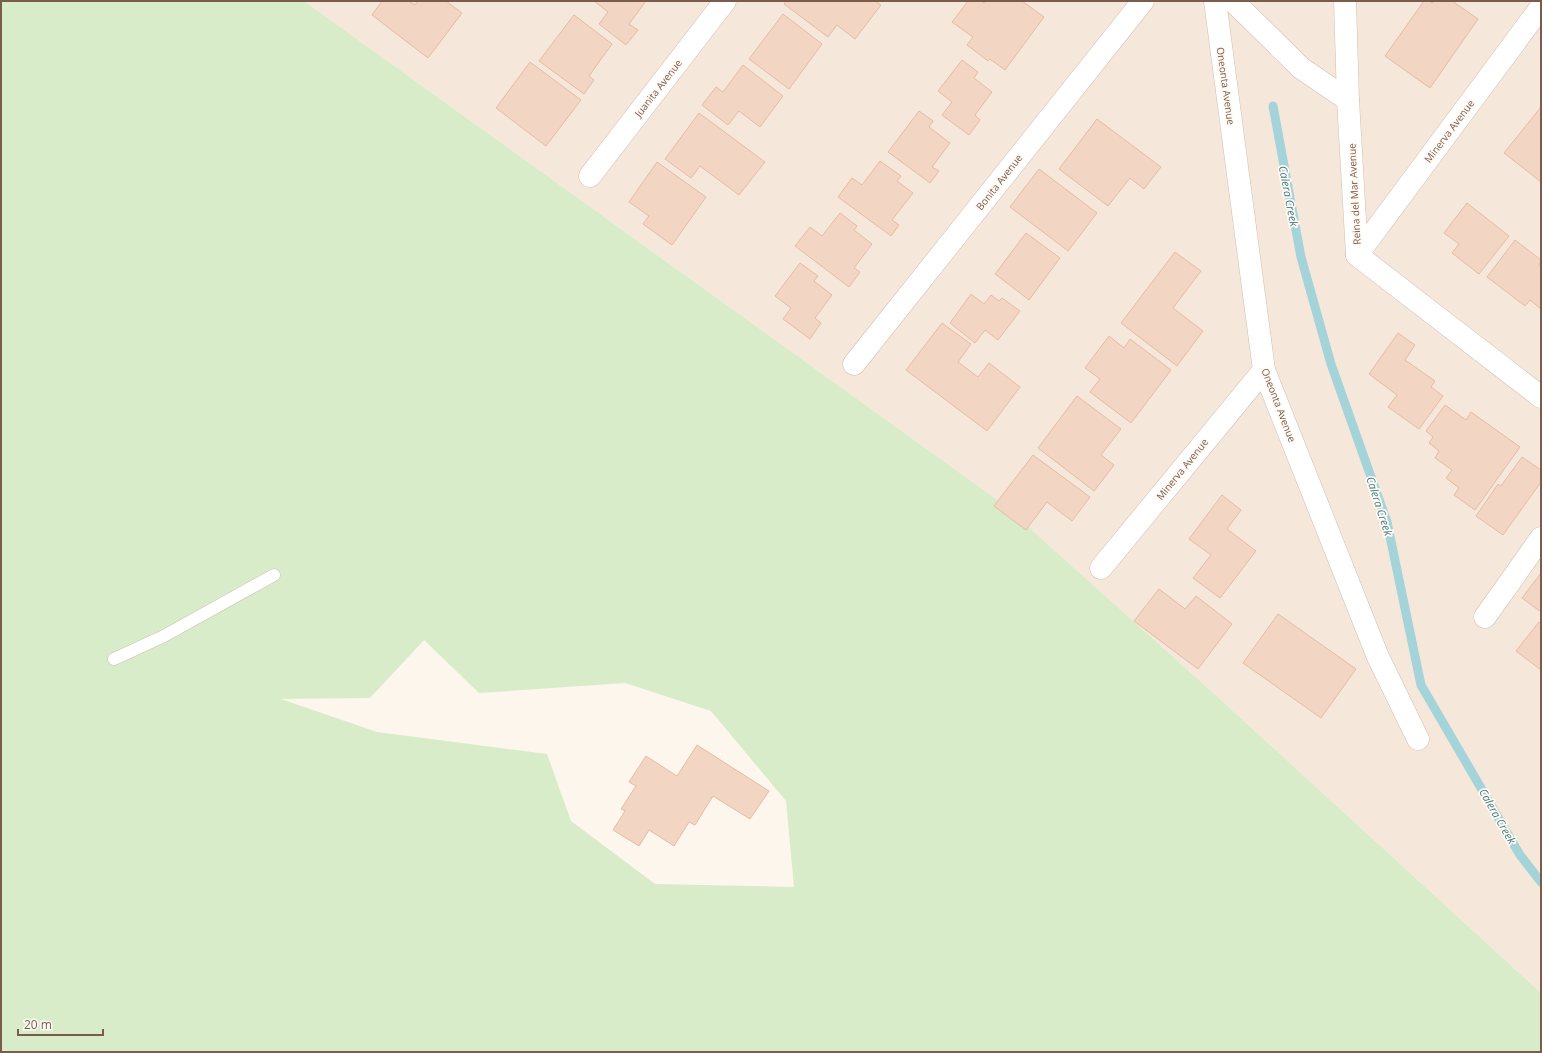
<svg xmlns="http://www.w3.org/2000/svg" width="1542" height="1053" viewBox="0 0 1542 1053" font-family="'Open Sans',sans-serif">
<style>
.residential{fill:#f5e8da}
.green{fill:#d8ecc9;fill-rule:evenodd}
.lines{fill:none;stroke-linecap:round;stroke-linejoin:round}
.stream{stroke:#a5d3da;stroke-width:9}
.building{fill:#f3d5c3;stroke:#e6bba3}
.service-casing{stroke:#d1beb0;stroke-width:13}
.minor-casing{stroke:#d1beb0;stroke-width:23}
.service{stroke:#fff;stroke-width:12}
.minor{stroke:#fff;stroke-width:22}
.labels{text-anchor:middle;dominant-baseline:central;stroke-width:3.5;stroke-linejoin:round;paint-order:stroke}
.street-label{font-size:10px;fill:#7a5c4d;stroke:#fffaf3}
.water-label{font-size:11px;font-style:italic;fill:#437c86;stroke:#fffaf3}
</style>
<rect width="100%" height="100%" fill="#fdf6ec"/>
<polygon class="residential" points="304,1 1541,1 1541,993 1221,700 1003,504"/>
<path class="green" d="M1,1H304L1003,504L1221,700L1541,993V1052H1ZM424,640L479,693L625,683L711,711L786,801L794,887L655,884L571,821L547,754L377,732L281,699L370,698Z"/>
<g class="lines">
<polyline class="stream" points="1273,106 1301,257 1331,364 1387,522 1421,685 1520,855 1541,882"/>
</g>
<g class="building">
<polygon points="382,1 409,1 415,5 418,1 446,1 462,13 428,58 372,15"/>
<polygon points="594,1 646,1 629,24 638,30 626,45 599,24 608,12"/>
<polygon points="786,1 875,1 881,5 855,39 837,25 828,37 784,4"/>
<polygon points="968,1 982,1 984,3 985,1 1022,1 1044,17 1005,70 990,59 988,61 967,45 973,37 952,22"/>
<polygon points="1424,1 1430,1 1432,3 1434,1 1452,1 1478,19 1430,88 1385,56"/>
<polygon points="783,14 822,44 789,89 749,59"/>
<polygon points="574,15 612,44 589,76 594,80 584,94 539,61"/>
<polygon points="962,60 978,72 974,78 992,92 975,115 980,120 969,135 942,115 952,102 938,91"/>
<polygon points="530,62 581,100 546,146 496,108"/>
<polygon points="743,65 783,96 760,127 739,111 728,125 702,105 716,87 723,92"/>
<polygon points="1541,107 1541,182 1504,153"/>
<polygon points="919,111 933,121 929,127 950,143 932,167 939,171 930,183 888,152"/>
<polygon points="699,113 765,162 739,195 700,166 691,178 665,159"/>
<polygon points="1097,119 1161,167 1144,189 1130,178 1108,206 1059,169"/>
<polygon points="880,161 901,176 897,181 913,193 892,220 899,225 891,236 838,197 852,178 862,185"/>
<polygon points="657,162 706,197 672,245 643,224 649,216 629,202"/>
<polygon points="1039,169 1097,213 1068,251 1010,207"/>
<polygon points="1467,203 1509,236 1479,274 1452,253 1459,244 1444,233"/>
<polygon points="840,213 857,226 854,230 872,244 854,268 860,272 849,287 795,246 810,227 822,236"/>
<polygon points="1026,233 1060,258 1029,300 995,274"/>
<polygon points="1515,240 1541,260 1539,265 1541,266 1541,309 1530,300 1525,306 1487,277"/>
<polygon points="1175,252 1201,271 1173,308 1203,331 1177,366 1121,323"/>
<polygon points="800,263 818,276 814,281 832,295 815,318 821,323 810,339 783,319 791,308 775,296"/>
<polygon points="971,294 984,304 991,295 999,301 1002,298 1020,311 998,340 985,330 975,343 950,323"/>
<polygon points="942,323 971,344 958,362 978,377 989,363 1020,387 987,431 906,370"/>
<polygon points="1398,333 1415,345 1405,360 1435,381 1431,387 1443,396 1419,429 1388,407 1397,395 1369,374"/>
<polygon points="1109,336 1124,348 1130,339 1171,370 1131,423 1090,392 1100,379 1085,368"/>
<polygon points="1077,396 1121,429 1101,455 1114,465 1094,491 1038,448"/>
<polygon points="1445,405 1466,420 1471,412 1520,447 1475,510 1454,495 1459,488 1446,478 1452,470 1435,458 1439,451 1429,443 1433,437 1426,431"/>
<polygon points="1033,455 1090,497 1072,521 1047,502 1026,530 994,506"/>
<polygon points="1522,457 1541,470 1541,482 1503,535 1476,516 1498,484 1501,486"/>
<polygon points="1222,495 1241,510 1227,529 1256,551 1220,598 1193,578 1211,555 1189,539"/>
<polygon points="1541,573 1541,612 1522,598"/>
<polygon points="1159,589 1185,609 1196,596 1232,624 1198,669 1134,621"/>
<polygon points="1278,614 1356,669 1321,718 1243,663"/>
<polygon points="1539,622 1541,624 1541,670 1516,651"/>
<polygon points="697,745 769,791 750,819 713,796 695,825 689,822 674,846 649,830 639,846 613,830 625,811 621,809 636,786 629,782 646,756 677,776"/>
</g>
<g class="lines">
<g class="service-casing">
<polyline id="service" points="114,659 164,636 274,575"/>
</g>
<g class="minor-casing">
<g id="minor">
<polyline points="1215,1 1264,370 1378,657 1418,739"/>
<polyline points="1233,1 1301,68 1348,100 1357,255 1541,397"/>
<polyline points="1345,1 1348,100"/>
<polyline points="590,176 725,1"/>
<polyline points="1357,255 1541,7"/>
<polyline points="854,364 1143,1"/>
<polyline points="1101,568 1264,370"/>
<polyline points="1485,617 1541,538"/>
</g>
</g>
<use href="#service" class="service"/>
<use href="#minor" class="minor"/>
</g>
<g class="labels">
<g class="street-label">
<text transform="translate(1226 86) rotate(82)">Oneonta Avenue</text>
<text transform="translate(658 88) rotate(-52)">Juanita Avenue</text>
<text transform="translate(1449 131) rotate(-53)">Minerva Avenue</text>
<text transform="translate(999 182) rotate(-52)">Bonita Avenue</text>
<text transform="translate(1354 194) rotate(-93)">Reina del Mar Avenue</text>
<text transform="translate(1279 405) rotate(69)">Oneonta Avenue</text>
<text transform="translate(1182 469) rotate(-51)">Minerva Avenue</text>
</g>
<g class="water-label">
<text transform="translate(1289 196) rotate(79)">Calera Creek</text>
<text transform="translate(1380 506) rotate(72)">Calera Creek</text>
<text transform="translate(1498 816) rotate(60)">Calera Creek</text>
</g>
</g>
<rect width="1542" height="1053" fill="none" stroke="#7a5c4d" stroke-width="4"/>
<path d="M18 1029v6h85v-6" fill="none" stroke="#7a5c4d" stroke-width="2"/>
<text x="24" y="1029" font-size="12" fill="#7a5c4d" stroke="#fffaf3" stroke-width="3" paint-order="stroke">20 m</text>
</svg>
